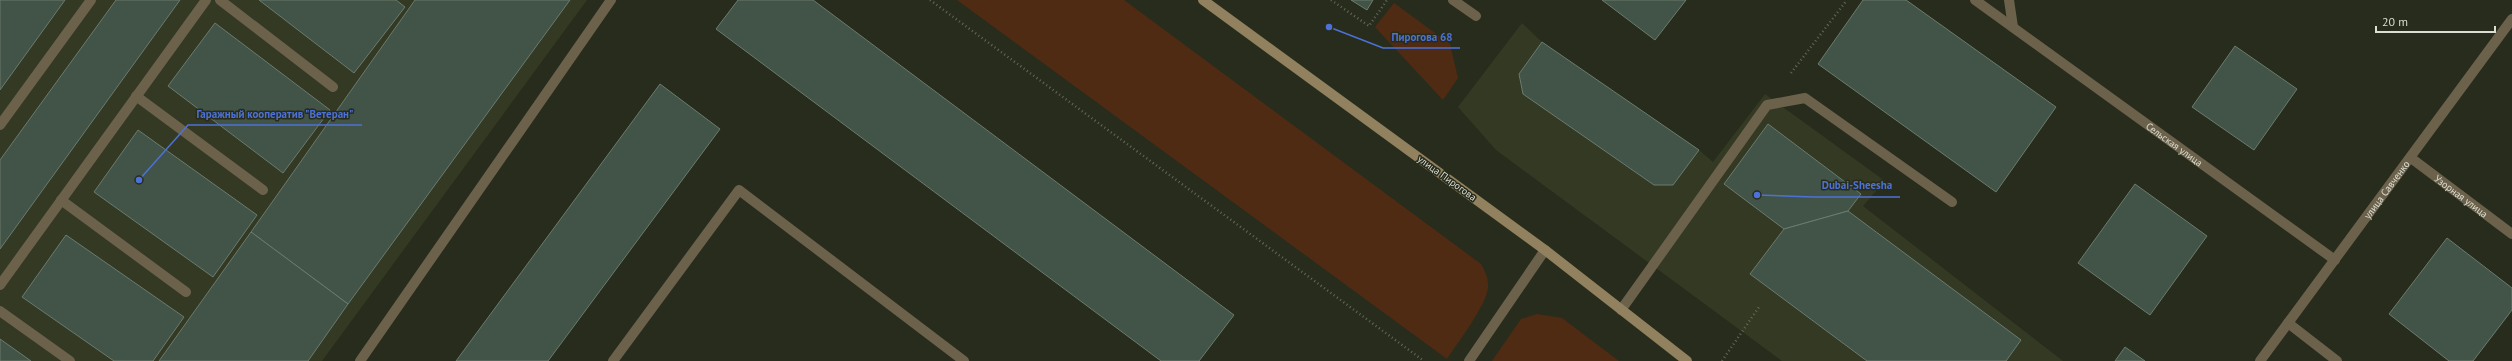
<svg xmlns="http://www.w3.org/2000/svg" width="2512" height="361" viewBox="0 0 2512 361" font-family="'PT Sans',sans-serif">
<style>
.built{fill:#343923}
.green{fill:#4f2b13}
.building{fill:#425347;stroke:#6a7c6f}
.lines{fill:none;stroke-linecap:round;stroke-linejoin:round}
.path{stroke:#65685a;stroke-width:2.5;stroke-dasharray:1 3;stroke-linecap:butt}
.lane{stroke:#6c624c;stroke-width:10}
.street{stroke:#6c624c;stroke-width:10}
.secondary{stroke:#91815e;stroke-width:10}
.labels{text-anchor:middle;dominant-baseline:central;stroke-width:3;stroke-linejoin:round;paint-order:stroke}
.street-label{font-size:10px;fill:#dbded3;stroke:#282c1c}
.leader{fill:none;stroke:#4c72d7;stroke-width:1.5}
.callout-dot{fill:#4c72d7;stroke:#282c1c;stroke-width:1.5}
.callout-label{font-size:11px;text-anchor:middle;font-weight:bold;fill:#4c72d7;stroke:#282c1c;stroke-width:3;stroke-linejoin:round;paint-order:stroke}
</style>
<rect width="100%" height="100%" fill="#282c1c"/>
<g class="built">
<polygon points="0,0 587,0 322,361 0,361"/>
<polygon points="1522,23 1542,42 1699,150 1713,162 1765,94 1885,181 1863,206 2063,361 1782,361 1496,150 1458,107"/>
</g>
<g class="green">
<path d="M957,0H1124L1481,264C1485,271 1489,279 1488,288C1486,306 1458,342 1447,359Z"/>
<polygon points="1394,3 1450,44 1458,78 1443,100 1375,27"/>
<polygon points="1537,314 1562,318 1619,361 1492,361 1521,319"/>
</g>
<g class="building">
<polygon points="0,0 65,0 0,90"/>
<polygon points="116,0 180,0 0,249 0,160"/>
<polygon points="259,0 396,0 405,7 354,73"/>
<polygon points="415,0 570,0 348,304 251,232"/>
<polygon points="738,0 813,0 1234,315 1199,361 1161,361 716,29"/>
<polygon points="1351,0 1373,0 1367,10"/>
<polygon points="1602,0 1686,0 1655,40"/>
<polygon points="1863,0 1906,0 2056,107 1996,192 1818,64"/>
<polygon points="215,23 330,110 283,173 168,86"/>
<polygon points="1542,42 1699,150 1673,185 1654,185 1523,94 1519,74"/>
<polygon points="2235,46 2297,89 2254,150 2192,107"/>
<polygon points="660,84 720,129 548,361 456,361"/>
<polygon points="1768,124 1861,194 1848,211 1784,229 1724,184"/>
<polygon points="138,130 257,215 213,277 94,192"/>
<polygon points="2135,184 2207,236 2150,315 2078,263"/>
<polygon points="1848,211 2021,340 2006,361 1867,361 1750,274 1784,229"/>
<polygon points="251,232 348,304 308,361 159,361"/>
<polygon points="66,235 184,317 153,361 114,361 22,297"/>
<polygon points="2447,238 2512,288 2512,310 2473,361 2449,361 2389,314"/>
<polygon points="0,339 31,361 0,361"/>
<polygon points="2125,347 2145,361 2115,361"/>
</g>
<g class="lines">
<g class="path">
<polyline points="930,0 1424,361"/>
<polyline points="1331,0 1369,26 1387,0"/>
<polyline points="1791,73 1847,0"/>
<polyline points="1722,361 1759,307"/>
</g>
<g class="lane">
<polyline points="220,0 333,87"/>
<polyline points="1453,0 1476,16"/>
<polyline points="136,96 263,190"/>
<polyline points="0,125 91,0"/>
<polyline points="61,200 186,292"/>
<polyline points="0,285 206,0"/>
<polyline points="1621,310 1767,105 1805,98 1952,202"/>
<polyline points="0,311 70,361"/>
<polyline points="613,361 739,190 964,361"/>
<polyline points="1469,361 1545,250"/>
</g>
<g class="street">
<path id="s1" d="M1975,0L2335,260"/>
<polyline points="2009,0 2013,27"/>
<path id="s2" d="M2411,158L2512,234"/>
<polyline points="2288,323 2337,361"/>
<polyline points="360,361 611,0"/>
<path id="s3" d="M2260,361L2512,19"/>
</g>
<polyline class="secondary" points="1203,0 1545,250 1687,361"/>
</g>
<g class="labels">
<g class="street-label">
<text stroke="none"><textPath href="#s1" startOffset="246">Сельская улица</textPath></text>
<text transform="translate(1447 178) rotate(36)">улица Пирогова</text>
<text stroke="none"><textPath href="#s3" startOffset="213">улица Савченко</textPath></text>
<text stroke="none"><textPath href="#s2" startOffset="63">Узорная улица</textPath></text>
</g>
</g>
<path class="leader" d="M1329 27L1383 48H1460M139 180L188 125H362M1757 195L1814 197H1900"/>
<g class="callout-dot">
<circle cx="1329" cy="27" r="4"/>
<circle cx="139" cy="180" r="4"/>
<circle cx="1757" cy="195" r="4"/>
</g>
<g class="callout-label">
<text x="1422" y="41">Пирогова 68</text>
<text x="275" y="118">Гаражный кооператив "Ветеран"</text>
<text x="1857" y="189">Dubai-Sheesha</text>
</g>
<path d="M2376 26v6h119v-6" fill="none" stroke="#dbded3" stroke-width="2"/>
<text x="2382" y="26" font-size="12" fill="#dbded3" stroke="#282c1c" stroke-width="3" paint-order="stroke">20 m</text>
</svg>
